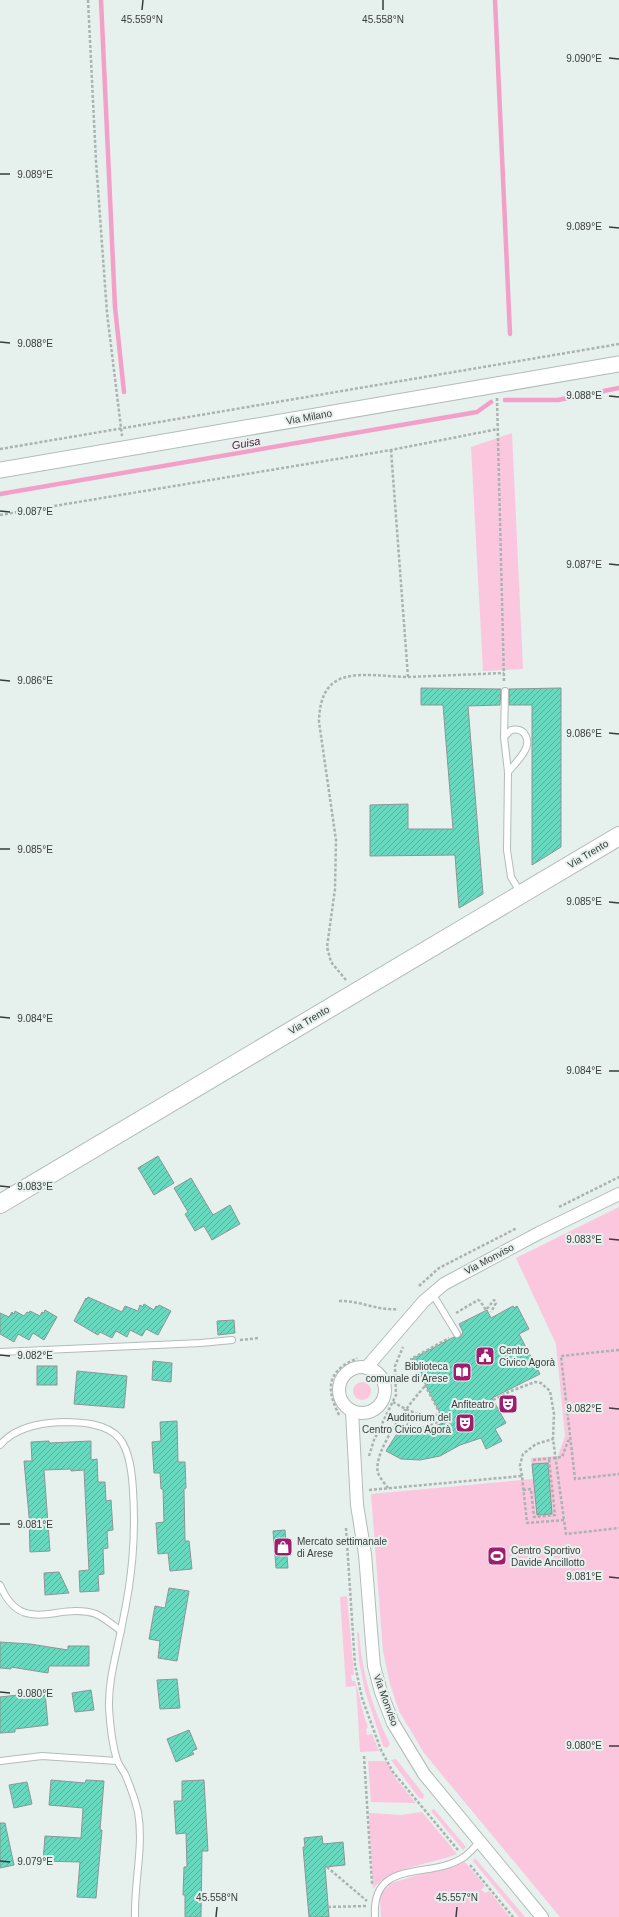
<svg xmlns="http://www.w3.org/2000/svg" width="619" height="1917" viewBox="0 0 619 1917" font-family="Helvetica,sans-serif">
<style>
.grass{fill:#fac7df}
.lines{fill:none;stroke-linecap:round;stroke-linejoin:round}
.stream{stroke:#f3a0c9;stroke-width:4.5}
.building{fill:url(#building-hatch);stroke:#8d9694}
.service-casing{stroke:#b2bcb9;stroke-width:8}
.minor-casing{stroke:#b2bcb9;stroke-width:14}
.tertiary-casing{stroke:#b2bcb9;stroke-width:17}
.primary-casing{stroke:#b2bcb9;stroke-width:20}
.path{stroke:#abb3b1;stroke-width:2.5;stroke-dasharray:3 2;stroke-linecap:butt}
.service{stroke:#fff;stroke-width:6}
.minor{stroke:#fff;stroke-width:12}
.tertiary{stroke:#fff;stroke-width:15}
.primary{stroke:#fff;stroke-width:18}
.ticks{fill:none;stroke:#393d3c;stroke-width:1.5}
.labels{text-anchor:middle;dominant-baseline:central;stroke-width:4;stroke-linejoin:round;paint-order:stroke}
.street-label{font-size:10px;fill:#393d3c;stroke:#e6f0ed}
.poi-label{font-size:10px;fill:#393d3c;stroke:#e6f0ed;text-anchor:start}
.water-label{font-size:11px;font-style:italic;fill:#59123c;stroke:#e6f0ed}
.ticks-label{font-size:10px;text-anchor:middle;fill:#393d3c;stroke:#e6f0ed;stroke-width:4;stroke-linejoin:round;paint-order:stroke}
</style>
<defs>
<pattern id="building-hatch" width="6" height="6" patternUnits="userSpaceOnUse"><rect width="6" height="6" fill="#68d9bf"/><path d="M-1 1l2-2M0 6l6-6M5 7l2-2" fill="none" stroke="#57b19c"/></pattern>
</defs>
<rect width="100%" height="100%" fill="#e6f0ed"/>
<g class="grass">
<polygon points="512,433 523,669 483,671 471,447"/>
<polygon points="619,1207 619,1917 560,1917 424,1753 399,1711 390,1684 383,1651 371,1494 533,1479 531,1458 558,1456 565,1436 556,1344 516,1258"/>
<circle cx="362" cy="1391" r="9"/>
<path d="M347,1596L354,1675H351L352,1681H355C360,1696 362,1712 368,1727L366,1729L367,1735L372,1734L379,1751L360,1752L356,1686L346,1687L340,1597Z"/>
<path d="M357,1632L359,1633C362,1673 372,1708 390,1744L387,1748L383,1746L365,1691L359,1661Z"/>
<polygon points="396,1759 424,1795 423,1799 419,1798 391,1760"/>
<polygon points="368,1761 386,1761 396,1779 416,1803 371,1802"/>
<polygon points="434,1809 466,1847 463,1850 431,1811"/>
<path d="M422,1812L457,1854C430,1865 391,1866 373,1889L369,1813L401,1815Z"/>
<polygon points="475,1858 525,1917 519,1917 473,1861"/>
<polygon points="464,1861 485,1886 481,1890 486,1893 489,1891 510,1917 381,1917 380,1898 381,1893 392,1883"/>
</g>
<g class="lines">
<g class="stream">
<polyline points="101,0 115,307 124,392"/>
<polyline points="495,0 510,334"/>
<polyline points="505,400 558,400 619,388"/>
<polyline points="0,494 477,412 491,402"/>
</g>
</g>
<g class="building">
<polygon points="421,688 501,689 500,705 468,706 483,894 459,908 455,855 370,856 370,805 408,804 408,829 453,829 443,705 421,705"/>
<polygon points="561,688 561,847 532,865 532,705 509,705 509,689"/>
<polygon points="158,1156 174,1183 154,1195 138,1168"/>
<polygon points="191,1178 213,1215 230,1205 240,1224 212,1240 204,1226 195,1231 185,1214 188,1212 174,1188"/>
<polygon points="88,1297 122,1312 125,1306 138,1311 140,1305 143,1307 144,1304 154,1310 156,1306 158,1307 159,1305 171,1311 158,1335 146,1329 142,1336 130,1330 127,1337 116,1331 112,1338 100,1332 98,1335 74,1321 86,1298 87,1299"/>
<polygon points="513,1306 514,1308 517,1306 529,1329 519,1334 540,1374 492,1398 506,1423 495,1429 502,1441 486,1449 481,1438 460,1445 440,1456 420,1460 401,1459 386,1451 403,1424 414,1431 422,1432 445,1422 412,1359 454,1337 460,1338 463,1332 459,1324 487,1310 491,1318"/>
<polygon points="45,1310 57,1317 44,1340 33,1333 29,1340 18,1334 14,1342 0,1334 0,1313 9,1317 12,1312 14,1314 15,1311 24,1316 27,1312 29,1313 30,1311 40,1316 42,1312 44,1313"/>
<polygon points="234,1320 235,1333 218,1335 217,1321"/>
<polygon points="153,1361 172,1363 171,1382 152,1380"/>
<rect x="37" y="1366" width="20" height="19"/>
<polygon points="77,1371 127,1376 124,1408 74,1404"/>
<polygon points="177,1421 178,1462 185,1462 186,1488 184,1489 185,1541 189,1541 192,1569 170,1571 168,1553 158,1554 156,1523 164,1522 163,1489 161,1489 160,1473 154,1473 152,1442 161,1441 160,1422"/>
<polygon points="49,1441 49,1443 91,1441 91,1460 97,1459 98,1482 105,1482 106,1501 111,1500 113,1530 107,1531 108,1548 103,1549 104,1574 98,1575 99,1591 80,1592 79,1571 89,1570 84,1470 71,1471 71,1469 44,1470 50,1551 30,1552 29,1516 24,1461 32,1461 31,1442"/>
<polygon points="548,1463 552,1514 537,1515 532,1464"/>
<polygon points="285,1530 288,1568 276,1568 273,1531"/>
<polygon points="59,1572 69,1593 45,1595 44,1573"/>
<polygon points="169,1588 189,1591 177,1661 158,1658 160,1641 149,1639 155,1606 165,1608"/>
<polygon points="0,1642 30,1644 68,1650 68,1646 89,1646 89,1666 49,1666 48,1673 11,1667 11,1669 0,1668"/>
<polygon points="177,1679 180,1708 160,1709 157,1680"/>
<polygon points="91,1690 94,1710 75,1712 72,1693"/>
<polygon points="45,1692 48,1725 15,1729 15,1732 0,1733 0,1697"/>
<polygon points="189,1730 197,1749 192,1751 194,1754 176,1762 167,1739"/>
<polygon points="51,1780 85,1783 86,1780 104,1781 100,1830 102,1830 96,1898 77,1897 80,1862 43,1861 45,1836 81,1838 83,1808 49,1805"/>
<polygon points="204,1780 208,1851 202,1851 201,1917 185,1917 185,1895 183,1895 184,1867 187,1867 186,1833 176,1834 174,1801 182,1801 182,1781"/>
<polygon points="27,1782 32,1804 14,1808 9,1785"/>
<polygon points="0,1823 5,1823 14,1865 0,1868"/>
<polygon points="322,1836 323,1844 343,1842 345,1865 325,1867 329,1917 309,1917 303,1847 305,1847 304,1838"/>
</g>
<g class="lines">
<g class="service-casing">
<g id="service">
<polyline points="505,691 504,737 508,772 507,850 511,877 520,892"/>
<path d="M504,737L511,730C526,727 531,741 524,752C520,759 513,766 508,772"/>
<polyline points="432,1293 457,1334"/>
<polyline points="0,1352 201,1343 232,1340"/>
<path d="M0,1445C15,1427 40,1423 62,1422C81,1422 107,1423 120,1439C130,1452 132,1474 133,1490C136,1539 132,1578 122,1625C117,1652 108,1680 109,1708C110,1725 112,1744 117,1760C119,1765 122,1769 125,1774C130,1786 135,1799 138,1812C144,1846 134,1882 135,1917"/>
<path d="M0,1585C22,1638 58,1601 96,1614C105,1618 114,1626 121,1631"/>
<polyline points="0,1761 42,1756 117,1761"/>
<path d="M375,1917C371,1857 431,1880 464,1857C470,1853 475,1846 480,1842"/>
</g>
</g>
<g class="minor-casing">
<g id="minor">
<circle cx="362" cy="1390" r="23"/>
<polyline points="366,1368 424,1301 444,1284 539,1233 619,1194"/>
<polyline points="352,1411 357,1505 365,1554 372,1643 374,1666 381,1692 393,1723 424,1774 542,1917"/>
</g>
</g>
<g class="tertiary-casing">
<polyline id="tertiary" points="0,470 619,364"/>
</g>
<g class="primary-casing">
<polyline id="primary" points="0,1204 619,836"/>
</g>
<g class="path">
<polyline points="88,0 96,161 107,313 122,436"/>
<polyline points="497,398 504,681"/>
<polyline points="0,449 619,344"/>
<polyline points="0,515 391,450 498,429"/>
<polyline points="408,677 504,673"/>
<path d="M346,980L331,962L327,947L335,889L336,840L319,722C320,662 364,676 408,677L391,450"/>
<polyline points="559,1207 619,1177"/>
<polyline points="419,1286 439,1268 517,1228"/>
<path d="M339,1301C359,1300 377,1311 398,1309"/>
<polyline points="456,1313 478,1300 480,1301 486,1310 494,1300 496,1303 491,1312"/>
<polyline points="240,1340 259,1338"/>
<polyline points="619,1350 561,1356 575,1479 619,1474"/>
<polyline points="493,1400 511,1391 535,1382 541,1383 550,1391 554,1414 553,1439 564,1520"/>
<path d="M393,1402C407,1410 424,1420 441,1414"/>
<path d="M405,1409L406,1423C417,1434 431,1425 443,1419L411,1359L449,1338"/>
<path d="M339,1415C331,1398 324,1380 343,1366C347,1363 352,1361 357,1358"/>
<polyline points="369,1456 374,1440 396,1395 395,1366 403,1347"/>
<polyline points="533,1460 562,1457 568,1441 571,1440"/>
<polyline points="522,1476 520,1465 523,1454 536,1444 553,1439"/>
<path d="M388,1488C385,1484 380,1478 378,1473C372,1451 411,1401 426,1385"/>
<polyline points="369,1490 522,1476 527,1523 564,1520 566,1534 619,1528"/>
<polyline points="523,1490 531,1489 534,1517 555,1515 549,1459"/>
<polyline points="346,1528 355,1665 362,1698 381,1750 393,1772 458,1850"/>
<polyline points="364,1756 372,1884"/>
<polyline points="470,1865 513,1917"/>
<polyline points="327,1867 367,1901"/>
<polyline points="328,1907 367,1906"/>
</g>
<use href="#service" class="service"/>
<use href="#minor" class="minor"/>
<use href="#tertiary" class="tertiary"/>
<use href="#primary" class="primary"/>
</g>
<path class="ticks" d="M142,10L143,0M383,10V0M609,58L619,59M0,174H10M609,227L619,228M0,342L10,343M609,396L619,397M0,511L10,512M609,564L619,565M0,680L10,681M609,733L619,734M0,849H10M609,902L619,903M0,1017L10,1018M609,1071H619M0,1186L10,1187M609,1239L619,1240M0,1355L10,1356M609,1408L619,1409M0,1524H10M609,1577L619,1578M0,1692L10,1693M609,1746H619M0,1861L10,1862M216,1917L217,1907M456,1917L457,1907"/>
<defs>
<g id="civic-square" transform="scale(1)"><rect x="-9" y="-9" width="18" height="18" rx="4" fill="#a01d6e" stroke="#e6f0ed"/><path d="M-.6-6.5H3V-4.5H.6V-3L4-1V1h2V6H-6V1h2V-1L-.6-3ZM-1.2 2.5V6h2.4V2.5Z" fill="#fff"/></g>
<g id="library-square" transform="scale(1)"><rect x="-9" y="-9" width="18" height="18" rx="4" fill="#a01d6e" stroke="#e6f0ed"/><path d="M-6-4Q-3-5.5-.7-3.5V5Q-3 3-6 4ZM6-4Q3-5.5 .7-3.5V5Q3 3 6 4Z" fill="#fff"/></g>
<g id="theatre-square" transform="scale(1)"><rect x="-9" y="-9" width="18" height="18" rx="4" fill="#a01d6e" stroke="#e6f0ed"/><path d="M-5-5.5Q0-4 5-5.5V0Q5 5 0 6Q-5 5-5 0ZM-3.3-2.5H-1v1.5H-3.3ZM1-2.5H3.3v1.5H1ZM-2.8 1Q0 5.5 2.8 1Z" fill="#fff"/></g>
<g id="shop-square" transform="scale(1)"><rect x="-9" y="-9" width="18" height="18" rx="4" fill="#a01d6e" stroke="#e6f0ed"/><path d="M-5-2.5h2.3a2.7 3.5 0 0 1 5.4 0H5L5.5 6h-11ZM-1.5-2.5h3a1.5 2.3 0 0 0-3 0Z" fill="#fff"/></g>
<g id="stadium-square" transform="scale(1)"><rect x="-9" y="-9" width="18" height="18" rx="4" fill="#a01d6e" stroke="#e6f0ed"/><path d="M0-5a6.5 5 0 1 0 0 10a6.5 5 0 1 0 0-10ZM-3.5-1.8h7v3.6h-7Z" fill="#fff"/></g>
</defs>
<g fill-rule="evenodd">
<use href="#civic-square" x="485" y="1356"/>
<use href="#library-square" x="462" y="1372"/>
<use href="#theatre-square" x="508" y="1404"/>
<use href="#theatre-square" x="465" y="1423"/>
<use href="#shop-square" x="283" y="1547"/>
<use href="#stadium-square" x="497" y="1556"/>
</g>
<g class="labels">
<g class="street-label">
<text transform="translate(309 417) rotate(-10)">Via Milano</text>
<text transform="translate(588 854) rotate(-31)">Via Trento</text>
<text transform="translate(309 1020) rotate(-31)">Via Trento</text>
<text transform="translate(489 1259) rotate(-28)">Via Monviso</text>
<text transform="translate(386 1700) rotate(70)">Via Monviso</text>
</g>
<g class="poi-label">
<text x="499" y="1350">Centro<tspan x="499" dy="12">Civico Agorà</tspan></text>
<text x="448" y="1366" text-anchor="end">Biblioteca<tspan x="448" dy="12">comunale di Arese</tspan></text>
<text x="494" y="1404" text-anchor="end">Anfiteatro</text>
<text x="451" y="1417" text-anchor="end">Auditorium del<tspan x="451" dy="12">Centro Civico Agorà</tspan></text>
<text x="297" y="1541">Mercato settimanale<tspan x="297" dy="12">di Arese</tspan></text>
<text x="511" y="1550">Centro Sportivo<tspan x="511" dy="12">Davide Ancillotto</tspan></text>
</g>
<g class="water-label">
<text transform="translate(246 443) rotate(-10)">Guisa</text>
</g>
</g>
<g class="ticks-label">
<text x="142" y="23">45.559°N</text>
<text x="383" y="23">45.558°N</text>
<text x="584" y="62">9.090°E</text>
<text x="35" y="178">9.089°E</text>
<text x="584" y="230">9.089°E</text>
<text x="35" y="347">9.088°E</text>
<text x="584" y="399">9.088°E</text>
<text x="35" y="515">9.087°E</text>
<text x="584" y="568">9.087°E</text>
<text x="35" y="684">9.086°E</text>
<text x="584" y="737">9.086°E</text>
<text x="35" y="853">9.085°E</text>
<text x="584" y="905">9.085°E</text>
<text x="35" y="1022">9.084°E</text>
<text x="584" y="1074">9.084°E</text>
<text x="35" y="1190">9.083°E</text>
<text x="584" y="1243">9.083°E</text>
<text x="35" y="1359">9.082°E</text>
<text x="584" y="1412">9.082°E</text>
<text x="35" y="1528">9.081°E</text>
<text x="584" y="1580">9.081°E</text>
<text x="35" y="1697">9.080°E</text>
<text x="584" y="1749">9.080°E</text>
<text x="35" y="1865">9.079°E</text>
<text x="217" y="1901">45.558°N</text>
<text x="457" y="1901">45.557°N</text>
</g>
</svg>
